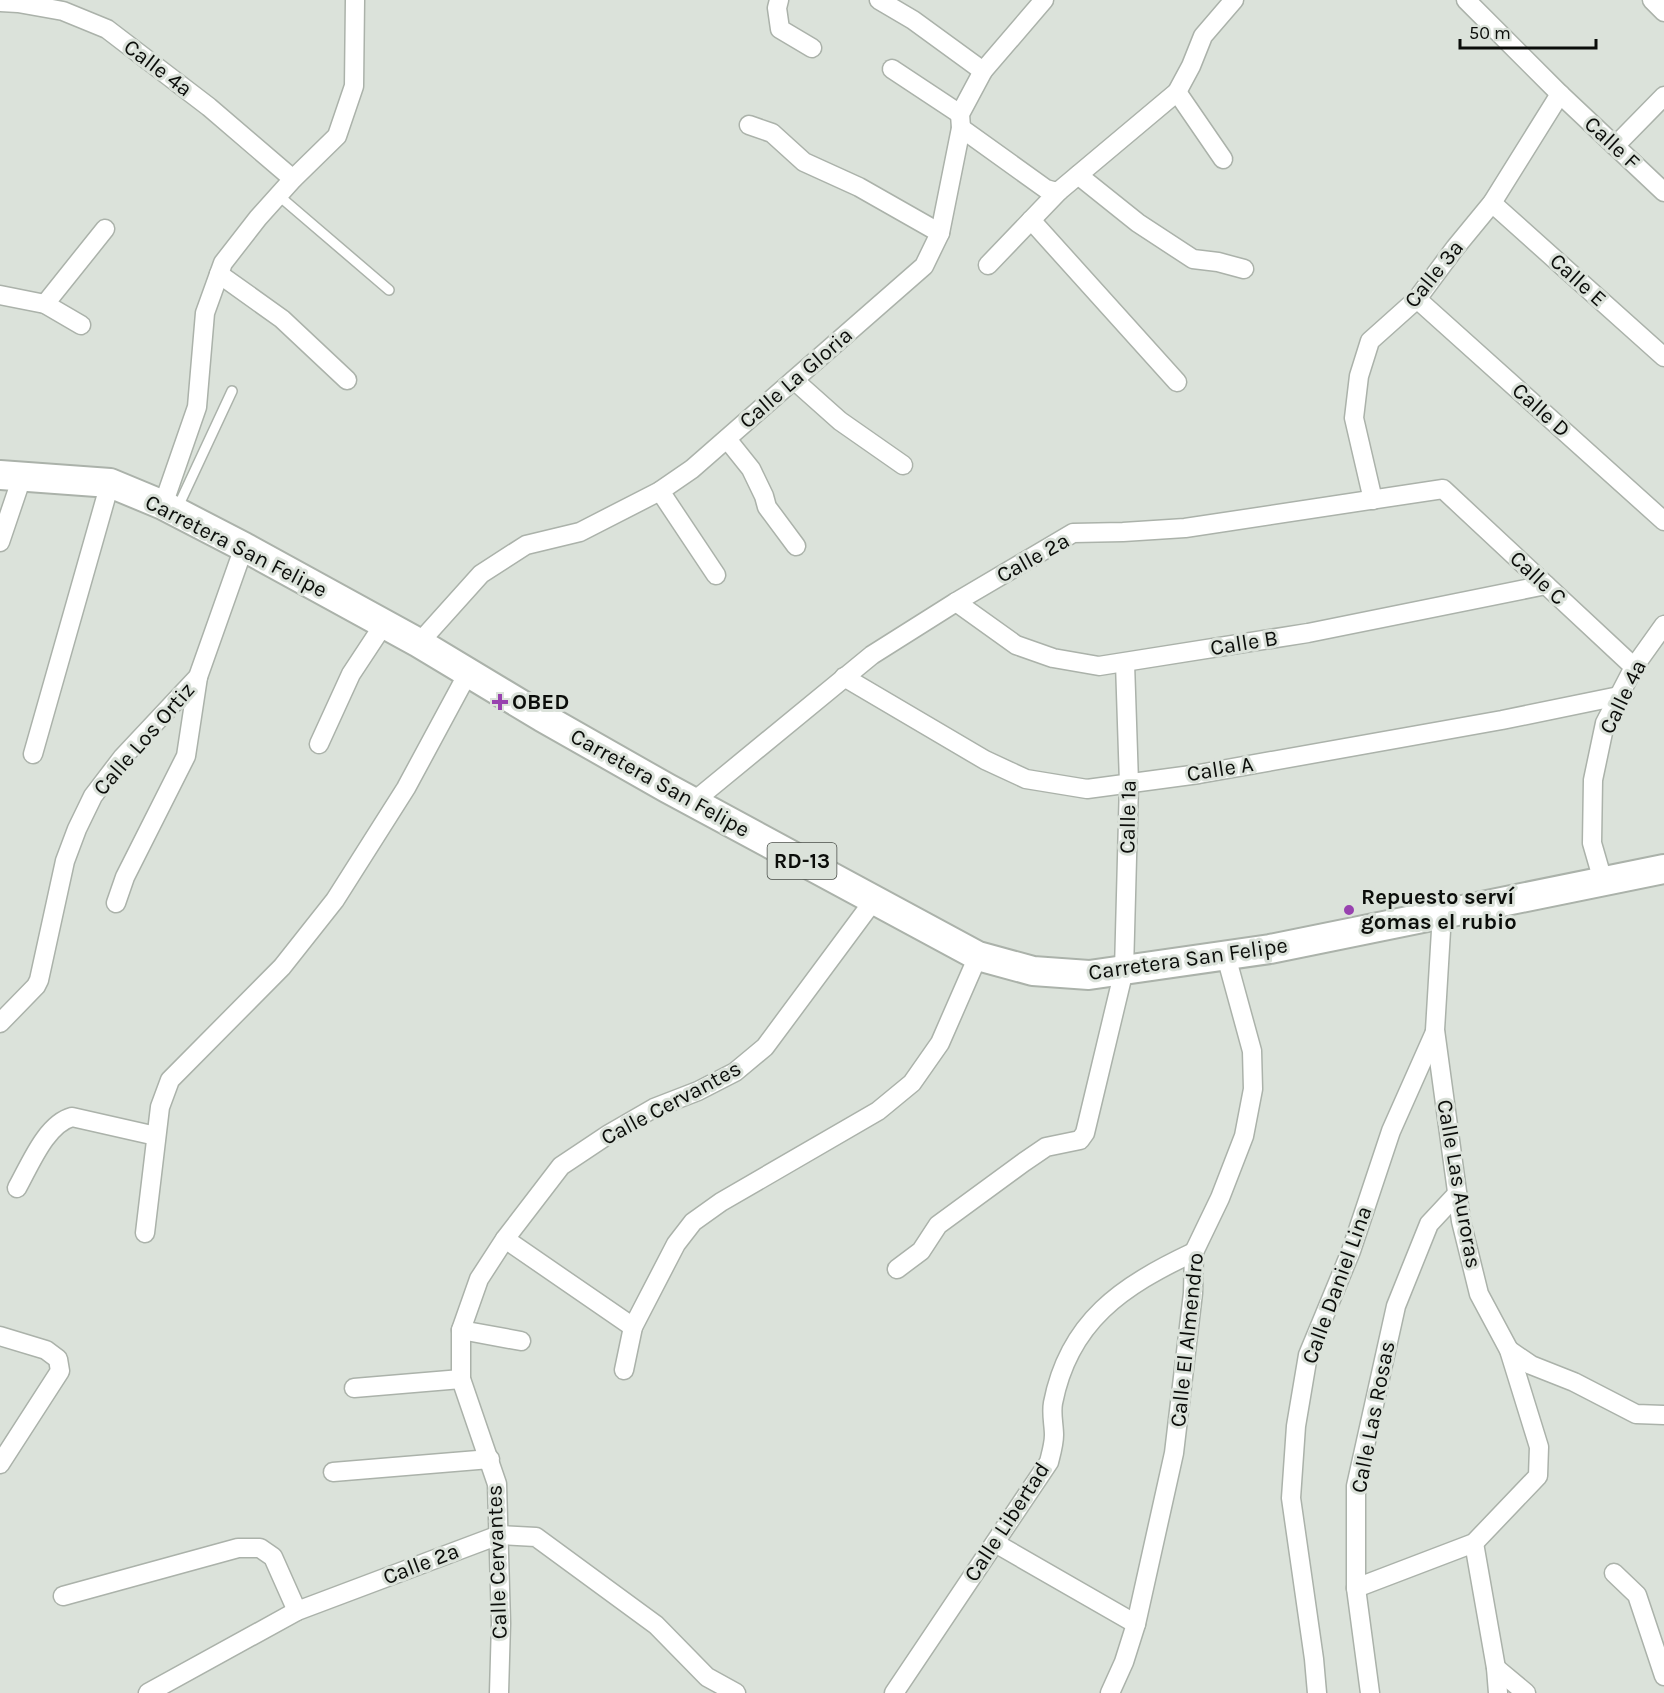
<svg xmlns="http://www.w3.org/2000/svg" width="1664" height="1693" viewBox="0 0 1664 1693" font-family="Karla,sans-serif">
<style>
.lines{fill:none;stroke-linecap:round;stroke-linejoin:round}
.lane-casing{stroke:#abb2aa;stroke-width:12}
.street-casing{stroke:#abb2aa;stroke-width:21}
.primary-casing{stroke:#abb2aa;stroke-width:32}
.lane{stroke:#fff;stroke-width:9}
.street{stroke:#fff;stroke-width:18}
.primary{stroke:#fff;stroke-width:28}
.poi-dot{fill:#9842af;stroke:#dbe2da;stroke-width:2}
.labels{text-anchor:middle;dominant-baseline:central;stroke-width:6;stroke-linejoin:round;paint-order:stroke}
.shield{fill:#dbe2da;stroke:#494d48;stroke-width:1.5}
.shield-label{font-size:21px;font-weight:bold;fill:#0b0d0a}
.street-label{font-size:22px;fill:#0b0d0a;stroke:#dbe2da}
.poi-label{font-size:22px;font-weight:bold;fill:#0b0d0a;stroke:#dbe2da;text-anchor:start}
</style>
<rect width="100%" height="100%" fill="#dbe2da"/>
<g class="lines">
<g class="lane-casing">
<g id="lane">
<polyline points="278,195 389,290"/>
<polyline points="177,509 232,391"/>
</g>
</g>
<g class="street-casing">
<g id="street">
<polyline points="779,0 777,8 780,29 812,48"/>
<polyline points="879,0 913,20 983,71"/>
<polyline points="1466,0 1560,94 1664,192"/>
<polyline points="1652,0 1664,12"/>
<polyline points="0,2 18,3 63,11 107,29 209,107 293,179"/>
<polyline points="892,69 960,114"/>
<polyline points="1177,92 1223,159"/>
<polyline points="749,125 772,133 804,162 859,187 940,233"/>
<polyline points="961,128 1046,189 1053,191 1059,191 1177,92 1191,66 1203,36 1234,0"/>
<polyline points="1615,146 1664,96"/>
<polyline points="1078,175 1138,223 1193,259 1218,262 1244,269"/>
<polyline points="1492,203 1664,357"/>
<polyline points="1031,220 1177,382"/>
<polyline points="988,265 1059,191"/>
<polyline points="219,274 282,319 347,380"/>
<polyline points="0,295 45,304 81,325"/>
<polyline points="1417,299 1664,521"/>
<polyline points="45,304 105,229"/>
<polyline points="794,380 840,421 903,465"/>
<polyline points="727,439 751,469 764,496 767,507 796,546"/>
<polyline points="660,491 716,575"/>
<polyline points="1373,500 1354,418 1359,376 1370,341 1417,299 1455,248 1492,203 1560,94"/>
<polyline points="163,505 197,407 205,313 223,263 258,218 293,179 337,136 354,86 355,0"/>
<polyline points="0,542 22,477"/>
<polyline points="956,602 1016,645 1053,658 1099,666 1308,633 1546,585"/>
<polyline points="419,643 481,574 526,545 580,532 660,491 692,469 924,266 940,233 961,128 960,114 983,71 1044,0"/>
<polyline points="844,677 985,760 1026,779 1087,789 1199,774 1502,720 1619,696"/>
<polyline points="319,744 351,674 384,624"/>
<polyline points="33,754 110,483"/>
<polyline points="693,802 872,655 956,602 1073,533 1123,532 1185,528 1443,489 1634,667"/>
<polyline points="1603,881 1592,843 1593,780 1605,723 1634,667 1664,625"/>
<polyline points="116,903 125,877 186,756 198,677"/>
<polyline points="0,1023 36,986 39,980 65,861 77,829 93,796 122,758 198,677 244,547"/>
<path d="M17,1188C30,1165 46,1124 72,1117L156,1136"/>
<polyline points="145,1233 160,1107 170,1080 282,967 335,900 406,788 468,673"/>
<polyline points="505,1239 633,1327"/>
<polyline points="897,1269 921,1251 938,1225 1024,1162 1046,1147 1080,1140 1085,1133 1124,970 1129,783 1125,663"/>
<polyline points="461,1330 521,1341"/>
<polyline points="0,1336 46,1350 58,1359 60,1371 0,1464"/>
<polyline points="1509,1350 1531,1365 1574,1382 1636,1414 1664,1415"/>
<polyline points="624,1370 633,1327 676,1244 693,1222 721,1202 878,1111 912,1083 940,1043 978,956"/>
<polyline points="354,1388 461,1379"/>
<polyline points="333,1472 490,1459"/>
<polyline points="995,1543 1136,1624"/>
<polyline points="1474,1543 1496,1668 1498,1693"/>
<polyline points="1614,1573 1637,1595 1664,1676"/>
<polyline points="1356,1588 1474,1543 1538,1476 1539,1447 1509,1350 1479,1294 1461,1221 1435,1030 1442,914"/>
<polyline points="63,1596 238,1548 260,1548 273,1557 297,1611"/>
<polyline points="1496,1668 1526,1693"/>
<polyline points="148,1693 297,1611 499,1535 536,1537 656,1625 707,1677 736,1693"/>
<polyline points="499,1693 501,1623 497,1484 461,1379 461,1330 479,1279 505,1239 561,1166 609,1134 654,1108 698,1091 735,1072 765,1047 874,900"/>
<path d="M894,1693L1049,1462C1051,1454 1054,1444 1054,1435C1054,1425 1051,1414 1053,1403C1069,1321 1122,1286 1194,1252"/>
<polyline points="1110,1693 1124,1662 1136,1624 1174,1453 1193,1293 1194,1252 1220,1198 1244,1136 1253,1089 1252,1051 1226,956"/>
<polyline points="1317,1693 1314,1659 1291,1498 1296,1426 1308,1355 1351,1251 1391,1131 1435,1032"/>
<polyline points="1370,1693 1356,1588 1356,1486 1396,1306 1429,1224 1457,1194"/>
</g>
</g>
<g class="primary-casing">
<polyline id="primary" points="0,475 110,483 163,505 244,547 419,643 542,717 667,788 978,956 1033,971 1089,975 1270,949 1664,869"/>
</g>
<use href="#lane" class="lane"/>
<use href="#street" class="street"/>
<use href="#primary" class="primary"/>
</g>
<g class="poi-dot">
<path d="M497 693h6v6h6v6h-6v6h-6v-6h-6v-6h6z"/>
<circle cx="1349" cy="910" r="6"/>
</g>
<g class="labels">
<rect class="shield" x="767.5" y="843" width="69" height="36" rx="4.5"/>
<g class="shield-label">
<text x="802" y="861">RD-13</text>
</g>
<g class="street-label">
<text transform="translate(158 68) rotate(37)">Calle 4a</text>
<text transform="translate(1612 143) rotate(43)">Calle F</text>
<text transform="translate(1434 274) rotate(-51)">Calle 3a</text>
<text transform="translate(1578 280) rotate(42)">Calle E</text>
<text transform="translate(796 378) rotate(-41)">Calle La Gloria</text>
<text transform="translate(1541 410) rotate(42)">Calle D</text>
<text transform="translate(236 546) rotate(27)">Carretera San Felipe</text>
<text transform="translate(1033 558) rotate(-29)">Calle 2a</text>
<text transform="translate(1538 578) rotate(43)">Calle C</text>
<text transform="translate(1244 643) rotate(-9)">Calle B</text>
<text transform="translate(1623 697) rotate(-64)">Calle 4a</text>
<text transform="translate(144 739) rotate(-49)">Calle Los Ortiz</text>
<text transform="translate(1220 769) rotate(-9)">Calle A</text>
<text transform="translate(660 783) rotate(29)">Carretera San Felipe</text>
<text transform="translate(1128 817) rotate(-89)">Calle 1a</text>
<text transform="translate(1188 959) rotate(-8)">Carretera San Felipe</text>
<text transform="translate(671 1103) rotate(-28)">Calle Cervantes</text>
<text transform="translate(1459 1184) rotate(80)">Calle Las Auroras</text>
<text transform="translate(1337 1285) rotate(-70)">Calle Daniel Lina</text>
<text transform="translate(1187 1340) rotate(-84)">Calle El Almendro</text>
<text transform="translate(1373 1417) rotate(-79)">Calle Las Rosas</text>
<text transform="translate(1007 1522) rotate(-57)">Calle Libertad</text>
<text transform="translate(497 1562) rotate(-92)">Calle Cervantes</text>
<text transform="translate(421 1564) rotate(-21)">Calle 2a</text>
</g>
<g class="poi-label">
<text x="512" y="702">OBED</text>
<text x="1361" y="897">Repuesto serví<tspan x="1361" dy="25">gomas el rubio</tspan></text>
</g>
</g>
<path d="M1460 39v9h136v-9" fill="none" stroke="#0b0d0a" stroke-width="3"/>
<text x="1469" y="39" font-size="18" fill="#0b0d0a" stroke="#dbe2da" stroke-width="4.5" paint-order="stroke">50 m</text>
</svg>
